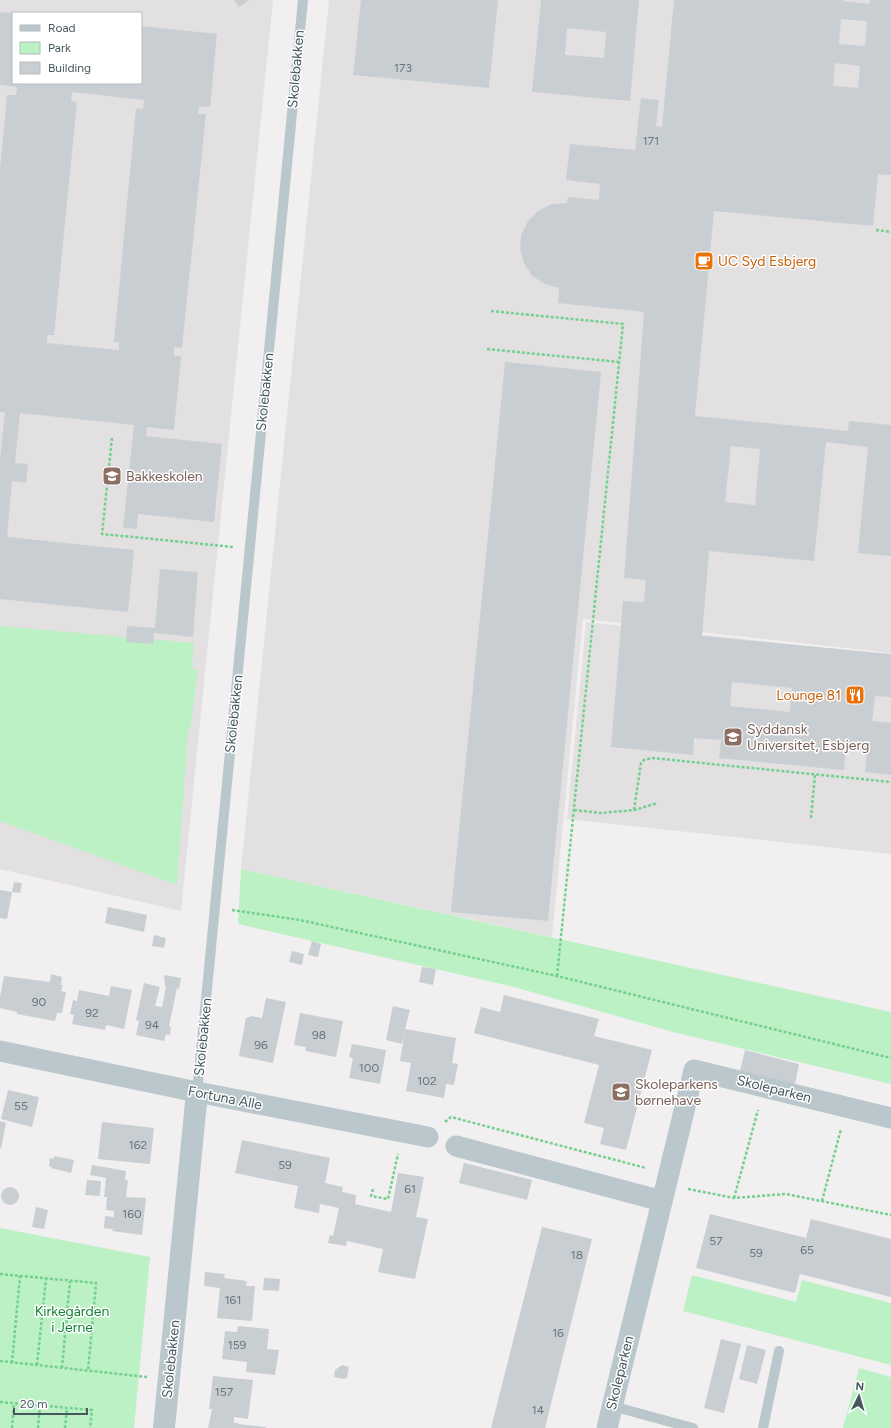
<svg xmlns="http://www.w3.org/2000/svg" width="891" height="1428" viewBox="0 0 891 1428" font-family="Figtree,sans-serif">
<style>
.education{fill:#e3e0e2;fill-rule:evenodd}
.green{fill:#bcf1c5}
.building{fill:#c9ced2;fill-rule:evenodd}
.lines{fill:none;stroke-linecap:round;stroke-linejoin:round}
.path{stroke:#73d08e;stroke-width:2.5;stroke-dasharray:3 2;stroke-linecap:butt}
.service{stroke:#bac8cd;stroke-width:10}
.minor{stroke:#bac8cd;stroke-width:21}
.tertiary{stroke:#bac8cd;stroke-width:22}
.labels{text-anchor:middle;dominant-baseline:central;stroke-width:3;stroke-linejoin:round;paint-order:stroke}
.number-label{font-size:12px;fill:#67767b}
.street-label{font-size:14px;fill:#46585e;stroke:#fff}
.food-label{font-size:14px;fill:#c56008;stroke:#fff;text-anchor:start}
.education-label{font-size:14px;fill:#785e54;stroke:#fff;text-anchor:start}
.park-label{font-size:14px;fill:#138333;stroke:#fff}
</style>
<rect width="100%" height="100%" fill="#f2eff0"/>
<g class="education">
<path d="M0,0H273L181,911L0,869ZM13,13H141V83H13Z"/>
<polygon points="329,0 891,0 891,653 583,619 552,937 241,869"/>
<polygon points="586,622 891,655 891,854 567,819"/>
</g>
<g class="green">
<polygon points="0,626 194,643 192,669 198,670 190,729 188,730 177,885 0,821"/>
<polygon points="241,869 891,1012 891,1084 673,1032 514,987 238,924"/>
<polygon points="0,1228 150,1257 134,1428 0,1428"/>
<polygon points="692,1275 796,1302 802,1280 891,1303 891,1365 683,1311"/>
<polygon points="859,1368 891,1377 891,1428 843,1428"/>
</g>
<g class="building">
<polygon points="234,0 249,0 239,7"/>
<polygon points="361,0 498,0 489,88 353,75"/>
<path d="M541,0H639L630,101L532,92ZM567,28L606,32L604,58L565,55Z"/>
<path d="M674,0H843V1L869,4L870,0H891V175L878,174L873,226L714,211L695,416L848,431L849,421L891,425V556L858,553L868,447L826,442L814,561L709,551L702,636L891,654V697L875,696L872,721L891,723V775L865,772L867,750L846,748L844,770L719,758L721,740L694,738L693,755L611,747L623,601L644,602L646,580L624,578L644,312L558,303L559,288L545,284L532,276L524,263L520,249L521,235L528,221L538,211L552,204L567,203L568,197L599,200L600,184L566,180L570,144L635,150L641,98L659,100L656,126L662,127ZM841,19L867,21L865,46L839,44ZM835,63L860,66L858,88L833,86ZM731,446L760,449L755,505L725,502ZM732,682L792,688L790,712L730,706Z"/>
<path d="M0,12L13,13V83H141V26L217,34L210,107L199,106L198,114H206L182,348L174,347V356H181L174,430L147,427L146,436L222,444L214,522L138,514L137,529L123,528L134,425L20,413L15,463L28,464L26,483L12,481L7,537L134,550L128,612L0,599V458L5,412H0V170L7,95H16L17,87L0,85ZM72,92L144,100L143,109L136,108L114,342H119V350L47,343V335H54L77,102L71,101Z"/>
<polygon points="505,362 601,372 548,921 451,912"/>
<polygon points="160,569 198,572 193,637 154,633 153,644 126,642 127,626 155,628"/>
<polygon points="14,882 22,883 20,893 12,892"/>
<polygon points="0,890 12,892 7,919 0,918"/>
<polygon points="108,907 147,915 144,932 105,923"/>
<polygon points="154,935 166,938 164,948 152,946"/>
<polygon points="312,941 321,944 318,957 308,955"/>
<polygon points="292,951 304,954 302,965 289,962"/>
<polygon points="422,967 436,969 433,985 419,982"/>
<polygon points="51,974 62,977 61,985 63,985 61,991 66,992 62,1013 57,1013 55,1021 17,1014 17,1012 0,1008 0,997 4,976 50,982"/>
<polygon points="164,975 181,978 179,989 177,988 169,1026 171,1027 170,1035 166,1034 164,1041 136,1035 139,1021 136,1020 144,983 160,987 155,1006 162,1007 166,987 165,986"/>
<polygon points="111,986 132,990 124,1029 106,1025 105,1030 72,1024 74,1015 70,1014 73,1000 77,1001 79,990 109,996"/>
<polygon points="504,995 599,1019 594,1036 652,1050 626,1150 600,1144 604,1128 584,1123 599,1065 474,1033 481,1007 500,1012"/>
<polygon points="266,998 286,1002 273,1063 239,1056 246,1018 252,1016 262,1018"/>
<polygon points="393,1006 410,1010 405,1029 456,1038 452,1063 458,1064 454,1085 446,1084 444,1098 406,1091 411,1063 400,1061 405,1031 402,1044 386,1040"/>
<polygon points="300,1013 343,1021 336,1057 305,1051 306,1047 294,1045"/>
<polygon points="352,1044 386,1050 380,1084 349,1078 353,1058 349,1057"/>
<polygon points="745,1050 799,1064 795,1084 740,1071"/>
<polygon points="8,1090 39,1097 32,1127 1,1119"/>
<polygon points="0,1121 6,1123 1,1148 0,1148"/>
<polygon points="102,1122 154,1128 150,1164 98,1159"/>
<polygon points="242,1140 330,1158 325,1183 343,1187 342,1192 356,1195 355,1204 391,1212 398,1173 424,1177 416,1217 428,1219 415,1279 378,1272 383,1249 347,1241 346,1246 328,1243 330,1235 333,1236 339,1208 320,1204 319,1213 294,1208 298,1186 235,1173"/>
<polygon points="54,1156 74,1160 71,1173 51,1168 52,1167 49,1166 50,1158 54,1159"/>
<polygon points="464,1163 532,1180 527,1200 459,1183"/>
<polygon points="92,1165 126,1171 125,1180 128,1180 126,1197 146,1198 142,1235 112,1231 113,1229 104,1228 105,1216 114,1217 114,1211 106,1210 107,1197 104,1197 106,1178 90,1175"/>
<polygon points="87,1180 101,1181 100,1196 85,1195"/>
<circle cx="10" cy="1196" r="9"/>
<polygon points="36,1207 48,1210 44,1229 32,1227"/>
<polygon points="710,1214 806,1238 811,1219 891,1239 891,1297 800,1274 795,1293 696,1268"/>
<polygon points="542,1227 592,1239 545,1428 491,1428"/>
<polygon points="205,1272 225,1274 224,1278 247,1281 246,1286 255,1286 252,1321 217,1318 220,1288 204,1286"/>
<polygon points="264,1278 280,1279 279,1291 263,1290"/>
<polygon points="238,1326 269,1329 267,1349 279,1350 275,1375 246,1372 247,1362 222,1359 225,1331 237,1332"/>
<polygon points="721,1339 741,1344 724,1413 704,1408"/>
<polygon points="747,1345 766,1350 757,1384 739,1379"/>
<polygon points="342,1365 349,1367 347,1378 344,1379 334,1377 335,1370"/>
<polygon points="213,1376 253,1380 248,1419 234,1417 234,1423 238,1423 238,1424 266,1427 266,1428 208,1428 212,1409 209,1409"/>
</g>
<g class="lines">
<g class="path">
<polyline points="876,230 891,232"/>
<polyline points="491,311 623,324 557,976"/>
<polyline points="487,349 619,362"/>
<polyline points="112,438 102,534 233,547"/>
<polyline points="574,810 601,813 634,810 658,803"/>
<polyline points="634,810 641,763 644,760 652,758 891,782"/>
<polyline points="811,818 815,774"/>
<polyline points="232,910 300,920 557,976 891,1058"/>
<polyline points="445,1122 451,1117 646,1168"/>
<polyline points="373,1189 371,1196 388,1199 398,1154"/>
<polyline points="688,1189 734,1198 786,1194 891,1215"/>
<polyline points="734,1198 758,1110"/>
<polyline points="822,1201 841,1129"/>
<polyline points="0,1274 96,1283 88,1371"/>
<polyline points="0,1361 147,1377"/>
<polyline points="12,1363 20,1276"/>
<polyline points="37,1365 46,1278"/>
<polyline points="62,1368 70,1281"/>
<polyline points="0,1402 92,1410 90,1428"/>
<polyline points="12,1428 14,1403"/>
<polyline points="38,1428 40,1406"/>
<polyline points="65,1428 67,1408"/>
</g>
<g class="service">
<polyline points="197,1092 303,0"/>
<polyline points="612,1406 693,1428"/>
<polyline points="763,1428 779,1351"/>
</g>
<g class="minor">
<polyline points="0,1051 197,1092 428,1137"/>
<polyline points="456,1146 662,1201"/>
<polyline points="607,1428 694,1070 891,1118"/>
</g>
<polyline class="tertiary" points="164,1428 197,1092"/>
</g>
<defs>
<g id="cafe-square" transform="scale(1)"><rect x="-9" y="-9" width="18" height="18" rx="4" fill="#e8710a" stroke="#fff"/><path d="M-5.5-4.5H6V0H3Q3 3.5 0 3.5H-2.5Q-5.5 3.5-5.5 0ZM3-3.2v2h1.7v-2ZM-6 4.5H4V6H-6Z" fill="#fff"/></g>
<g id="school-square" transform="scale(1)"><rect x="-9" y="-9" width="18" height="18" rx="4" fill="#8d6e63" stroke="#fff"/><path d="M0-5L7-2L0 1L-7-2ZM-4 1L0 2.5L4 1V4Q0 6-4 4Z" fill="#fff"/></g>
<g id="restaurant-square" transform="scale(1)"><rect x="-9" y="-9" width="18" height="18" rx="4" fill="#e8710a" stroke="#fff"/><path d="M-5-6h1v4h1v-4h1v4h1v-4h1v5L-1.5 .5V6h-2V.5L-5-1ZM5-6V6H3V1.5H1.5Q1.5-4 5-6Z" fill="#fff"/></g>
<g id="university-square" transform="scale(1)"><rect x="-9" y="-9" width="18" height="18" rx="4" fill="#8d6e63" stroke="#fff"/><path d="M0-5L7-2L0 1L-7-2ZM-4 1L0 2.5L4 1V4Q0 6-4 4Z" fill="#fff"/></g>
</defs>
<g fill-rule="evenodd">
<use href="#cafe-square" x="704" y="261"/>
<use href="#school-square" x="112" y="476"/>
<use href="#restaurant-square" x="855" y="695"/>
<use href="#university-square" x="733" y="737"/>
<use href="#school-square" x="621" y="1092"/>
</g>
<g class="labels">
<g class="number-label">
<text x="403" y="68">173</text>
<text x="651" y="141">171</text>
<text x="39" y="1002">90</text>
<text x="92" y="1013">92</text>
<text x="152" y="1025">94</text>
<text x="319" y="1035">98</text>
<text x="261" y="1045">96</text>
<text x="369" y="1068">100</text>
<text x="427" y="1081">102</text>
<text x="21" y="1106">55</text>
<text x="138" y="1145">162</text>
<text x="285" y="1165">59</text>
<text x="410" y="1189">61</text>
<text x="132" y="1214">160</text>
<text x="716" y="1241">57</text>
<text x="807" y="1250">65</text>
<text x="756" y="1253">59</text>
<text x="577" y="1255">18</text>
<text x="233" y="1300">161</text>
<text x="558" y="1333">16</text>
<text x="237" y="1345">159</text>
<text x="224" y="1392">157</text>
<text x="538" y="1410">14</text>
</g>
<g class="street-label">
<text transform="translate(296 69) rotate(-85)">Skolebakken</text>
<text transform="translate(265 392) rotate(-84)">Skolebakken</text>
<text transform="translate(234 714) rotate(-84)">Skolebakken</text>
<text transform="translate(203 1037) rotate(-84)">Skolebakken</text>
<text transform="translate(774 1089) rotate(14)">Skoleparken</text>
<text transform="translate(225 1098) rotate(11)">Fortuna Alle</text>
<text transform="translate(171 1359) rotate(-84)">Skolebakken</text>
<text transform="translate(620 1373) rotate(-76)">Skoleparken</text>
</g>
<g class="food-label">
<text x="718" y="261">UC Syd Esbjerg</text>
<text x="841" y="695" text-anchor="end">Lounge 81</text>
</g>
<g class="education-label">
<text x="126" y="476">Bakkeskolen</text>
<text x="747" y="729">Syddansk<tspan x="747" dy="16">Universitet, Esbjerg</tspan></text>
<text x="635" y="1084">Skoleparkens<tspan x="635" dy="16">børnehave</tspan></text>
</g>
<g class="park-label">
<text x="72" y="1311">Kirkegården<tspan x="72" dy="16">i Jerne</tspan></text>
</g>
</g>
<rect x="12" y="12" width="130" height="72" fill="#ffffff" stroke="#b5bcbf"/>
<rect x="20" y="25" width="20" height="6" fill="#bac8cd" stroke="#b5bcbf"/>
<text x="48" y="32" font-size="12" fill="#46585e">Road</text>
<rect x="20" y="42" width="20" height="12" fill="#bcf1c5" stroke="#b5bcbf"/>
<text x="48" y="52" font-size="12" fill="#46585e">Park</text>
<rect x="20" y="62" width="20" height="12" fill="#c9ced2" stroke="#b5bcbf"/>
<text x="48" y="72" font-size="12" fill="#46585e">Building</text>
<g transform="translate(859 1396) rotate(5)" stroke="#ffffff" stroke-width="3" paint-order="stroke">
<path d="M0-3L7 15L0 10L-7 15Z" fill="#46585e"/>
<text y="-6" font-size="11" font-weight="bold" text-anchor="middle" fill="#46585e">N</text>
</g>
<path d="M14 1408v6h73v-6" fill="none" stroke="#46585e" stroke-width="2"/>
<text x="20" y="1408" font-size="12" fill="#46585e" stroke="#ffffff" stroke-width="3" paint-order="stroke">20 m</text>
</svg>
